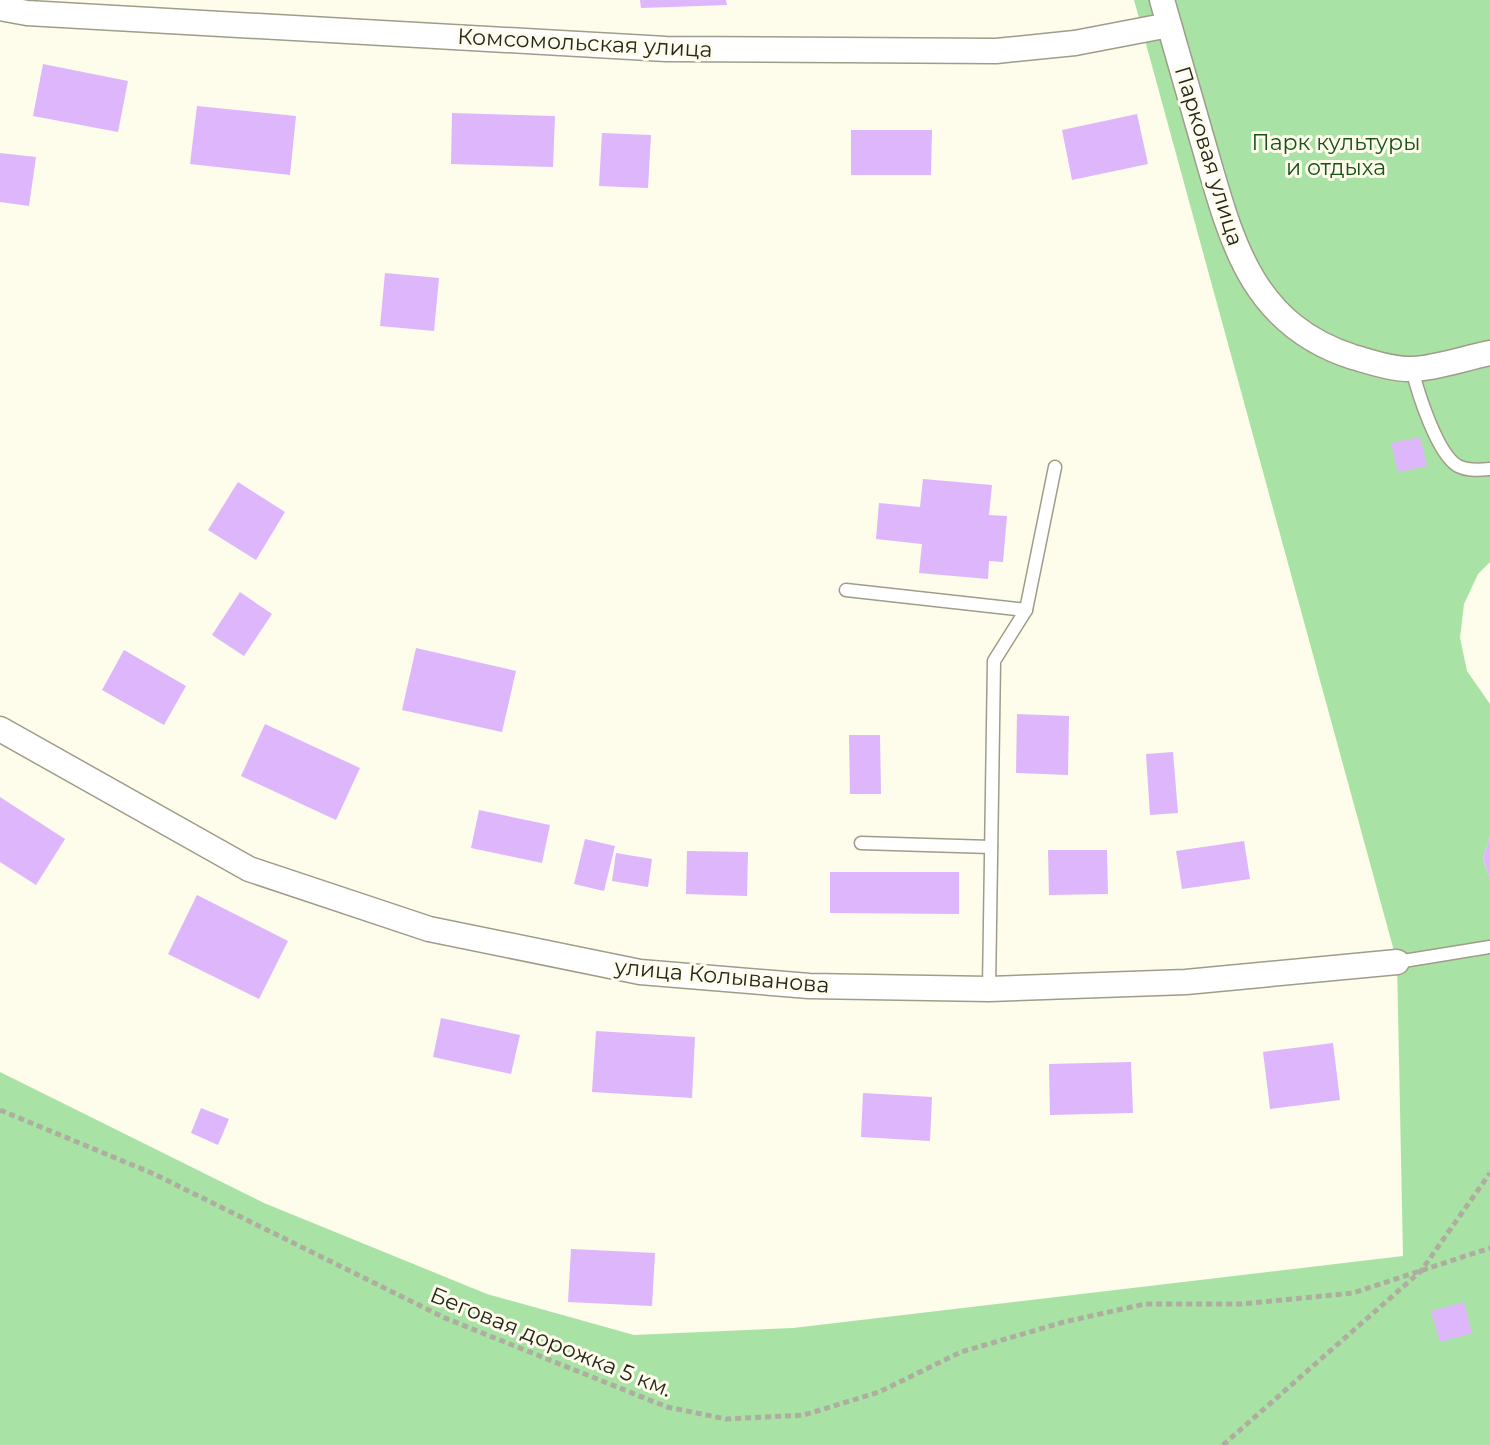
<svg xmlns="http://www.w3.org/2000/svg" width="1490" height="1445" viewBox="0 0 1490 1445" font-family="Montserrat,sans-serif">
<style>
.green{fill:#a9e2a5}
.building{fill:#deb6fb}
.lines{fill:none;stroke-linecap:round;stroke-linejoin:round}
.lane-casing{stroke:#9f9c89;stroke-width:15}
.street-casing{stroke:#9f9c89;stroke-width:27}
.path{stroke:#aead9f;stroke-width:5;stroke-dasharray:6 4;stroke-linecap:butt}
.lane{stroke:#fff;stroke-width:12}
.street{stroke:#fff;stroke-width:24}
.labels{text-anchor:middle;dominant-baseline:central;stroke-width:6;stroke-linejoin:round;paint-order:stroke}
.street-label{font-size:22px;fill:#27261e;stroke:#fefceb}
.park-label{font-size:22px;fill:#195218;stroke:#fefceb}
</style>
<rect width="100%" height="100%" fill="#fefceb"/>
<polygon class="green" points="1134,0 1490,0 1490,562 1478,574 1464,604 1460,638 1467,671 1490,704 1490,836 1483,858 1490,880 1490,1445 0,1445 0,1072 264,1203 487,1294 634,1335 793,1328 1403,1256 1397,962"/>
<g class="building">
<polygon points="640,0 726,0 727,5 641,8"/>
<polygon points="43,64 128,81 118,132 33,116"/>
<polygon points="197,106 296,116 290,175 190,164"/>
<polygon points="452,113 555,116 553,167 451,164"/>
<polygon points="1137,114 1148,164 1072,180 1062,130"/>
<polygon points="851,130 932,130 931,175 851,175"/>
<polygon points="602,133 651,135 648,188 599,186"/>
<polygon points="0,153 36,157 29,206 0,202"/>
<polygon points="385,273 439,278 434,331 380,326"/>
<polygon points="1420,437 1427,466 1398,472 1391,443"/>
<polygon points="923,479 992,485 989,515 1007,516 1003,562 989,561 988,579 919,573 922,544 876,539 879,503 920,507"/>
<polygon points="238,482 285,512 256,560 208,530"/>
<polygon points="240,592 272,614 244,656 212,635"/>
<polygon points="416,648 516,671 502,732 402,710"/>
<polygon points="124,650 186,686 164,725 102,690"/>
<polygon points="1017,714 1069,716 1068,775 1016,773"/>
<polygon points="265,724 360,768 336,820 241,776"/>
<polygon points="849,735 880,735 881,794 850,794"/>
<polygon points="1173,752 1178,813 1150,815 1146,754"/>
<polygon points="0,797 65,839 36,885 0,862"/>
<polygon points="479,810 550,825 542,863 471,848"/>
<polygon points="1490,836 1490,880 1483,858"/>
<polygon points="585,839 615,846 604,891 574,884"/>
<polygon points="1244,841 1250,879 1182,889 1176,851"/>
<polygon points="1048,850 1107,850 1108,894 1049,895"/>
<polygon points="687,851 748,852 747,896 686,894"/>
<polygon points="616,853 652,859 648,887 612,881"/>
<polygon points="830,872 959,872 959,914 830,913"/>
<polygon points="197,895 288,941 259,999 168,954"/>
<polygon points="441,1018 520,1035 511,1074 433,1057"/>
<polygon points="596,1031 695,1037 692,1098 592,1092"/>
<polygon points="1333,1043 1340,1100 1270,1109 1263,1052"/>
<polygon points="1131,1062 1133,1113 1050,1115 1049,1064"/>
<polygon points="863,1093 932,1097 930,1141 861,1137"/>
<polygon points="201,1108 229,1119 218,1145 191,1133"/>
<polygon points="571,1249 655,1253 652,1306 568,1302"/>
<polygon points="1464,1302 1472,1333 1440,1342 1431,1311"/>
</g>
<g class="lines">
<g class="lane-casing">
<g id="lane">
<path d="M1412,369C1418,393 1437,454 1458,466C1468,471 1480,470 1490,469"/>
<polyline points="846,590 1026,610"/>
<polyline points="861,843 991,847"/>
<polyline points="1397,962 1490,947"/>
<polyline points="989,989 994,661 1026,610 1055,467"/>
</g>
</g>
<g class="street-casing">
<g id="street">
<path d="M1162,0C1176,49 1190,97 1204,146C1231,239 1250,324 1353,357C1371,362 1394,370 1413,369C1438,368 1465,358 1490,353"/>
<polyline points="0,8 27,13 666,49 996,51 1075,43 1169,25"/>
<polyline points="0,729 249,869 429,929 640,972 809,986 989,989 1186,982 1397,962"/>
</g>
</g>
<g class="path">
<polyline points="0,1110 154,1174 445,1318 667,1407 726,1419 804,1415 879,1392 961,1352 1064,1322 1145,1304 1242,1304 1353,1293 1490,1248"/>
<polyline points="1223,1445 1421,1271 1490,1173"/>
</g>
<use href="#lane" class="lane"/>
<use href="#street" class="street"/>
</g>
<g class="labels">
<g class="street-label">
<text transform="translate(585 43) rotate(3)">Комсомольская улица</text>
<text transform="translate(1209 156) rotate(73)">Парковая улица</text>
<text transform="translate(722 976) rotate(5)">улица Колыванова</text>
<text transform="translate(551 1342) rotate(22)">Беговая дорожка 5 км.</text>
</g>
<g class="park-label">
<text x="1336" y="142">Парк культуры<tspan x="1336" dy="25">и отдыха</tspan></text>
</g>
</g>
</svg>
